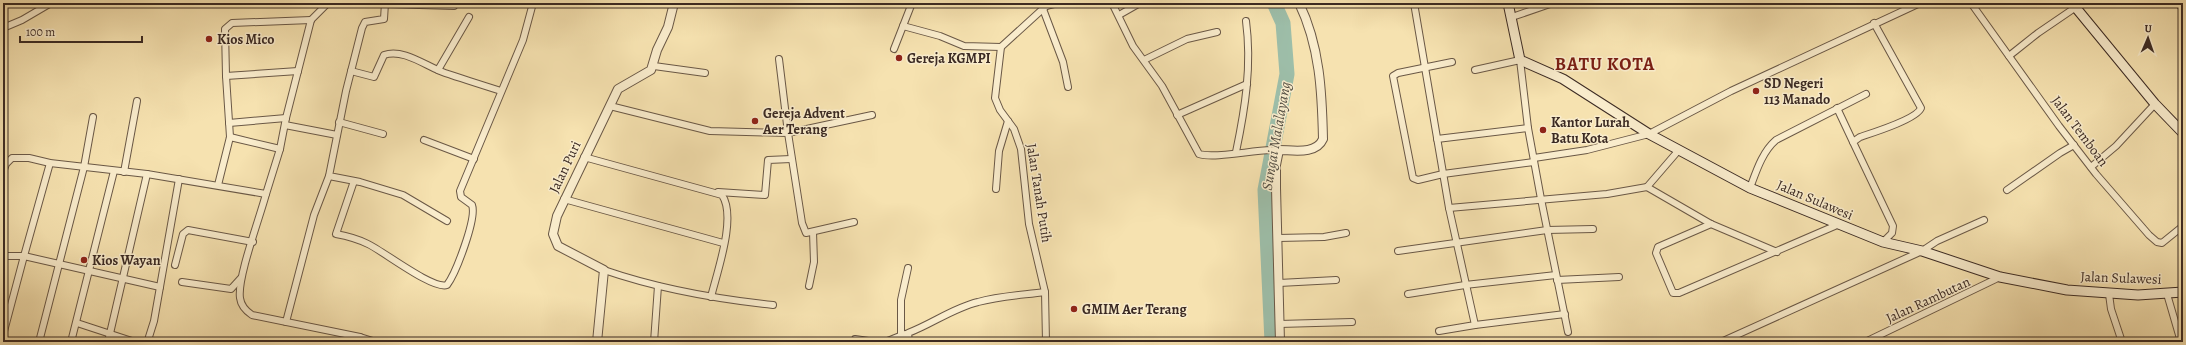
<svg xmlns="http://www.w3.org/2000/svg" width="2186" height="345" viewBox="0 0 2186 345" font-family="Alegreya,serif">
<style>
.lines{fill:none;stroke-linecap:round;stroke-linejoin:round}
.river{stroke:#9dbea9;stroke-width:15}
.minor-casing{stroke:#6a5846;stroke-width:8}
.tertiary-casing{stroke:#6a5846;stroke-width:10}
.secondary-casing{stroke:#3b2a23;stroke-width:11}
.minor{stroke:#f9eccc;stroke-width:6}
.tertiary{stroke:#f9eccc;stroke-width:8}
.secondary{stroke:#f9eccc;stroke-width:9}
.poi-dot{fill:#8f2418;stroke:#f9eccc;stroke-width:1.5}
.labels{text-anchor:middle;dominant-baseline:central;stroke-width:3;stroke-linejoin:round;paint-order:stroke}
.poi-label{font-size:14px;font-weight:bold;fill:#3b2a23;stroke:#f9eccc;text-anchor:start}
.street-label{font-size:14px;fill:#3b2a23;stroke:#f9eccc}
.water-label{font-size:15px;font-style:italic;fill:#544f44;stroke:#f9eccc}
.district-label{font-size:18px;font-weight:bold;letter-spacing:1px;fill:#7a1f14;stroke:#f9eccc}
</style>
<rect width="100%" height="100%" fill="#f6e2b0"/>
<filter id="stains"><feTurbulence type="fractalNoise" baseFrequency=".005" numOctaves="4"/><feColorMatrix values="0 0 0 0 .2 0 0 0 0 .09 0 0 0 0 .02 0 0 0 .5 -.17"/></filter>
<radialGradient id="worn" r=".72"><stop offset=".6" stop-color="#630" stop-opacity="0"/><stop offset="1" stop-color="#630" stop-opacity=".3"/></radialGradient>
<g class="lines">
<polyline class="river" points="1272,342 1265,190 1287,74 1283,23 1274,3"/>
<g class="minor-casing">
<g id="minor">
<polyline points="385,3 384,19 365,22 362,28 346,91 329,176 360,182 403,195 447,221"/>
<polyline points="1044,3 1046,6 1001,47 995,98 1000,110 1014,129 1021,149 1029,224 1045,292 1046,342"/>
<path d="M1112,3L1133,46L1162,86L1199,154C1216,159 1257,149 1279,150"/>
<polyline points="1414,3 1449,208 1475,325 1439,331"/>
<polyline points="1971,3 2059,126 2096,174 2149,235 2157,242 2162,243 2183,226"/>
<polyline points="2178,3 2183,9"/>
<polyline points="385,4 454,6"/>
<polyline points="1046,6 1058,3"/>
<polyline points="1043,9 1063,62 1068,87"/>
<polyline points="1119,15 1140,3"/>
<polyline points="1512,17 1553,3"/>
<path d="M1874,23L1921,108C1917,119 1872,133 1860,137L1853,142L1893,226L1892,233L1883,242"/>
<polyline points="903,26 940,36 964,46 1001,47"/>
<polyline points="3,28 22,20 51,3"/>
<polyline points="894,49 912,3"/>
<polyline points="2009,56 2038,33 2082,3"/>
<polyline points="779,59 788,133 872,115"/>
<polyline points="1144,60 1187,39 1217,32"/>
<polyline points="1452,62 1398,73 1393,76 1413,178 1418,180 1443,174 1534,162"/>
<polyline points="654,66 705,73"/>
<polyline points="438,70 469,17"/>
<polyline points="1475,70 1520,60 1528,128 1541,199 1568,332"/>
<path d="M351,71L374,77L384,55C404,48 427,67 445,73C463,79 482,85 501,91"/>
<polyline points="226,76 298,71"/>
<polyline points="610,106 710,131 788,133 802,223 806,233 854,222"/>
<polyline points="1837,108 1853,142"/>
<polyline points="1177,115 1247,84"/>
<polyline points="339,122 383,134"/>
<polyline points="229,123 286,118"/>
<polyline points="285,125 337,135"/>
<polyline points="230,137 280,149"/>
<polyline points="1437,139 1528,128"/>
<polyline points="424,140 474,159"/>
<path d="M1236,152C1245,109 1252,66 1246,21"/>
<path d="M584,157L722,195C737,217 717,272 711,297"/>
<polyline points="1534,158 1587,150 1649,134 1731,91 1920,3"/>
<polyline points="2091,167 2116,146 2155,104"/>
<polyline points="3,172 6,164 12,158 29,158 50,163 147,174 266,194 280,149 286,118 311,20 328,3"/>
<polyline points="124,172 137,101"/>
<path d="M354,181L336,234C347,236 358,239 368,244C383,251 433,290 447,285C456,273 477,218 472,205L461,197L460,191L523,40L533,3"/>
<polyline points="218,185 230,137 226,76 225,29 232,23 311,20"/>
<polyline points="1647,187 1678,151"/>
<path d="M1750,188C1756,172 1762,152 1776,140L1866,94"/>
<polyline points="996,189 999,151 1008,121"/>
<polyline points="2007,190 2060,153 2074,145"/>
<polyline points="718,192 765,195 768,160 791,159"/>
<path d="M266,194C260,217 237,278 240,298C241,306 246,311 252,315L360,337L359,342"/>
<polyline points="564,199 723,243"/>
<polyline points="1449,208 1607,194 1647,187 1711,224 1777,252"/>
<polyline points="1711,224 1658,247 1656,253 1673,293 1679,293 1837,225"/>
<polyline points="1278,238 1324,237 1346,233"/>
<polyline points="1398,251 1547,230 1593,229"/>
<polyline points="3,256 24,256 50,163"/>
<polyline points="175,265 183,234 188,230 253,242"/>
<path d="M604,270C659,289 716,299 773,305"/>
<polyline points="1557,280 1619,277"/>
<polyline points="182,282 231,289 241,278"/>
<polyline points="1279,283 1336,280"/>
<polyline points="809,286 814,262 813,232"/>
<polyline points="1408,294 1465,285 1556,275"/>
<polyline points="2109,294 2111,309 2122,342"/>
<polyline points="2167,294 2181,342"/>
<polyline points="286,322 314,215 329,176"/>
<polyline points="77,323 135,342"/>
<polyline points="1279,324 1352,322"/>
<polyline points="1475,325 1565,314"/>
<polyline points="3,335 24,256 160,287"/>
<polyline points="901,336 901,300 908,268"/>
<polyline points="360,337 376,342"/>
<polyline points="855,339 875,342"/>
<polyline points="39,342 84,167 93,117"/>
<polyline points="71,342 114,171"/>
<polyline points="108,342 147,174"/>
<polyline points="143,342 148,340 154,321 179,179"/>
<polyline points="654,342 658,286"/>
<polyline points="885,342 905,334"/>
<path d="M909,342L908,333C932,324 953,308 978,302C1000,296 1023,295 1045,292"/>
<polyline points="1721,342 1922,251 1937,241 1984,220"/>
<polyline points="1865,342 2000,277"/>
</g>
</g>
<g class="tertiary-casing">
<g id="tertiary">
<polyline points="597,342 604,270 558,246 553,234 557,216 618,89 651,70 657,50 668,27 674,3"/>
<path d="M1280,342L1276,188V165L1279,150C1293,150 1316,155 1323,139C1322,93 1320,46 1299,3"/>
</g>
</g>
<g class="secondary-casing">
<g id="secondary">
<polyline points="1508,3 1520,60 1563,79 1649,134 1750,188 1883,242 1922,251 2000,277 2067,290 2138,295 2183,292"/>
<polyline points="2072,3 2155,104 2183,133"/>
</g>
</g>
<use href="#minor" class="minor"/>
<use href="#tertiary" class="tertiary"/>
<use href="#secondary" class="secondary"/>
</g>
<g class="poi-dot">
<circle cx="209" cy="39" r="4"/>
<circle cx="899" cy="58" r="4"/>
<circle cx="1756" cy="91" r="4"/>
<circle cx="755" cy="121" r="4"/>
<circle cx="1543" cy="130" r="4"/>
<circle cx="84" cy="260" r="4"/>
<circle cx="1074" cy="309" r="4"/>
</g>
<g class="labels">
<g class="poi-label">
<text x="217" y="39">Kios Mico</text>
<text x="907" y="58">Gereja KGMPI</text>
<text x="1764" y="83">SD Negeri<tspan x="1764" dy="16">113 Manado</tspan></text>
<text x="763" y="113">Gereja Advent<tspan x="763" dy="16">Aer Terang</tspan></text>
<text x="1551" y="122">Kantor Lurah<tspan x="1551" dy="16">Batu Kota</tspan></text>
<text x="92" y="260">Kios Wayan</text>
<text x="1082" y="309">GMIM Aer Terang</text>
</g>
<g class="street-label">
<text transform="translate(2080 131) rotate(53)">Jalan Temboan</text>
<text transform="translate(565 167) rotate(-65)">Jalan Puri</text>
<text transform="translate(1039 193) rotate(81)">Jalan Tanah Putih</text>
<text transform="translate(1815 200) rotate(23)">Jalan Sulawesi</text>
<text transform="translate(2121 278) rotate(2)">Jalan Sulawesi</text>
<text transform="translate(1928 300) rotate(-25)">Jalan Rambutan</text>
</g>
<g class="water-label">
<text transform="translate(1276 136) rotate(-80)">Sungai Malalayang</text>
</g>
<g class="district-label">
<text x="1605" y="64">BATU KOTA</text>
</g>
</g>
<rect width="2186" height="345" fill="none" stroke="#f6e2b0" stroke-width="16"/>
<rect x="4" y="4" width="2178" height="337" fill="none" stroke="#3b2a23" stroke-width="2"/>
<rect x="8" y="8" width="2170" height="329" fill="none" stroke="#3b2a23"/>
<g transform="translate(2148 38) rotate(2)" stroke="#f9eccc" stroke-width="3" paint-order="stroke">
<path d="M0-3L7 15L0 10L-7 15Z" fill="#3b2a23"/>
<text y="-6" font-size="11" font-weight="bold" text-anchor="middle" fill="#3b2a23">U</text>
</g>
<path d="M20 36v6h122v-6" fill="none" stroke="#3b2a23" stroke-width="2"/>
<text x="26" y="36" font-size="12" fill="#3b2a23" stroke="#f9eccc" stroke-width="3" paint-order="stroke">100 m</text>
<rect width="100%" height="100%" filter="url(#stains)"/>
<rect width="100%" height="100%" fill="url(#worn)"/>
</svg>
